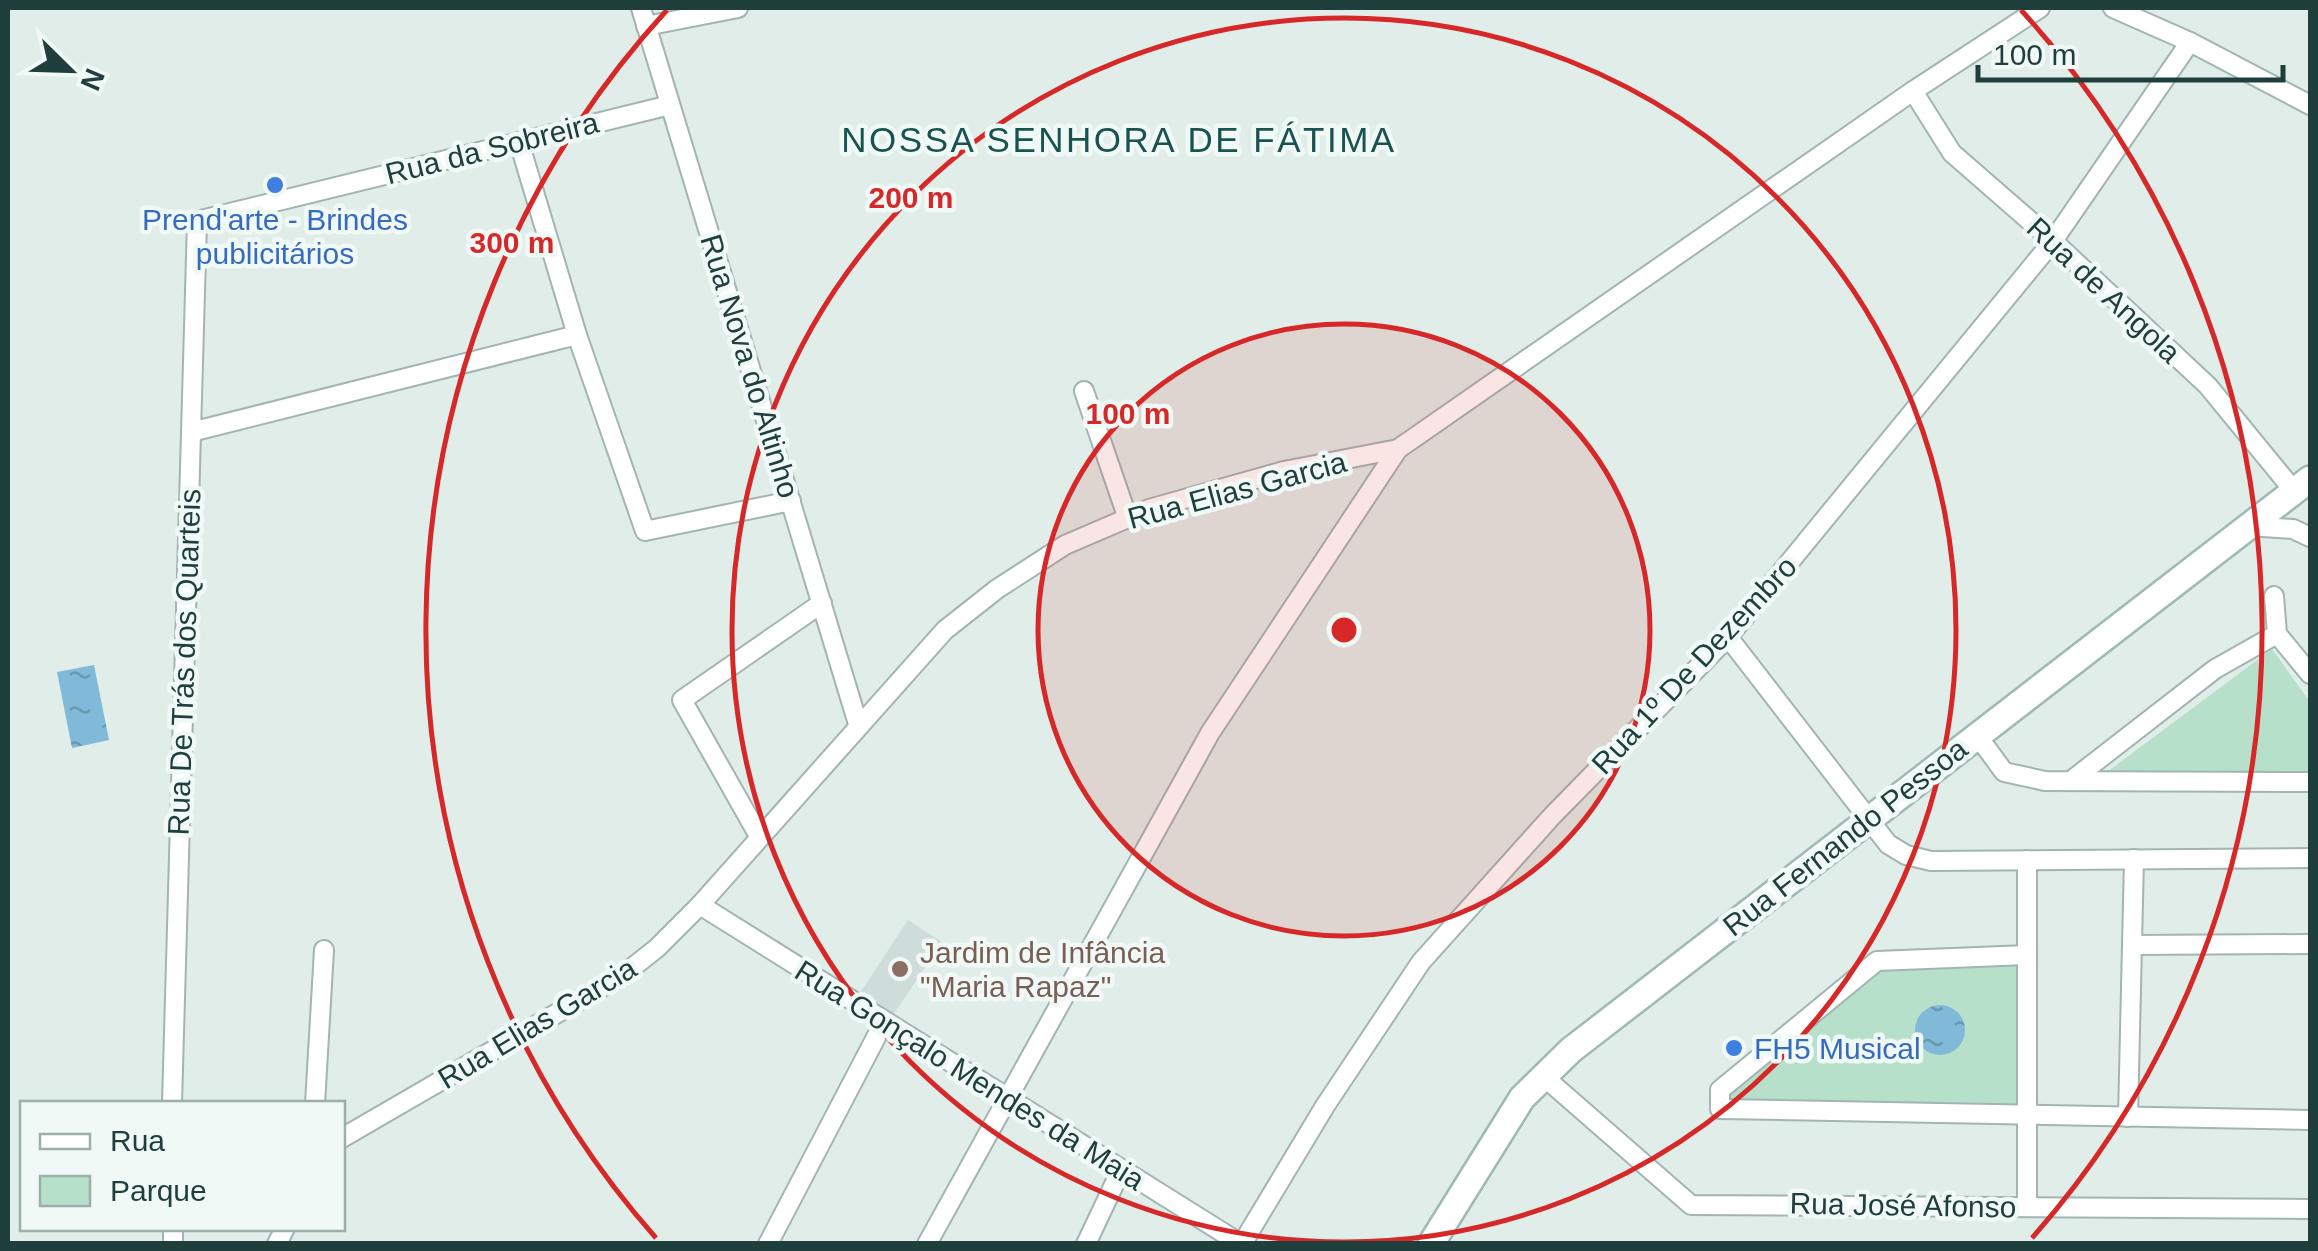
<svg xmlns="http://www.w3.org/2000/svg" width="2318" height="1251" viewBox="0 0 2318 1251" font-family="Arial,sans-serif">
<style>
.built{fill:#ceddd9}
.green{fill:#b6e0ca}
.water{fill:url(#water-ripples)}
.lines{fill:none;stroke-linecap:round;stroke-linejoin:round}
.street-casing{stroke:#a2b5b2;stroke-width:22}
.secondary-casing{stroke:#9dbab5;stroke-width:30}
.street{stroke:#fff;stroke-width:18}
.secondary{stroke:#fff;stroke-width:25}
.ring{fill:none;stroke:#d62828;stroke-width:5}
.shop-dot{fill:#3f7fe0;stroke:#f1f9f6;stroke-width:4}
.education-dot{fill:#8d6e63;stroke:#f1f9f6;stroke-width:4}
.labels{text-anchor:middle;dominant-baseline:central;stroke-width:9;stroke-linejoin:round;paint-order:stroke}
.street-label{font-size:30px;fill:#1f3f3d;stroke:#f1f9f6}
.shop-label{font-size:30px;fill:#366cbe;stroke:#f1f9f6}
.education-label{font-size:30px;fill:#785e54;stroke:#f1f9f6;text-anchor:start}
.quarter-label{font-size:35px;letter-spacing:2.5px;fill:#185350;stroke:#f1f9f6}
.centre{fill:#d62828;stroke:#f1f9f6;stroke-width:5}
.ring-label{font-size:30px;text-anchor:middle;font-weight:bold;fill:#d62828;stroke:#f1f9f6;stroke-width:9;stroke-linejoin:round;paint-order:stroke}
</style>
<defs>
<pattern id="water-ripples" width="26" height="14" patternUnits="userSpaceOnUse" patternTransform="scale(2.5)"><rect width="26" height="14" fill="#81bad8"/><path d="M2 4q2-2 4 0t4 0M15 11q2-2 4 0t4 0" fill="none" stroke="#6999b0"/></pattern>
</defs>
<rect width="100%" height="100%" fill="#e0ede9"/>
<polygon class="built" points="908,920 942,942 891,1018 858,996"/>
<g class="green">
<polygon points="2272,649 2310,702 2310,776 2103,775"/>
<polygon points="2022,959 2020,1108 1727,1106 1727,1089 1879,964"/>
</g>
<g class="water">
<polygon points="94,665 109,740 72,748 57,672"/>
<circle cx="1940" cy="1030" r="25"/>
</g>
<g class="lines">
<g class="street-casing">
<g id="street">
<polyline points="641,8 858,724"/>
<polyline points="2113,8 2190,42 2310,105"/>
<polyline points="646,26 738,8"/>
<polyline points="1913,91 1952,153 2053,241 2208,386 2294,491"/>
<polyline points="519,142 577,335 645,531 791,501"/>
<polyline points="1084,391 1128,519"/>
<polyline points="191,432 577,335"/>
<polyline points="2248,526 2293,529 2310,537"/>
<polyline points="2274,596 2277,634 2310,674"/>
<polyline points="1728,637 1888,844 1906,855 1931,861 2310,858"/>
<polyline points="1977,735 2004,772 2045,781 2310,782"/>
<polyline points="2072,780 2215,669 2277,634"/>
<polyline points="759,836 682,700 822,603"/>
<polyline points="2027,860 2027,1206"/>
<polyline points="700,905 1241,1244"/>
<polyline points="2132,945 2310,944"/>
<polyline points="2027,955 1877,961 1720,1090 1720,1109 2310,1120"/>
<polyline points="1543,1076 1691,1205 2310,1209"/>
<polyline points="172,1104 197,221 670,105"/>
<polyline points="315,1104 324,950"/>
<polyline points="2128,1117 2134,859"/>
<polyline points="342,1138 623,975 657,948 700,905 945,630 997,589 1065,545 1149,509 1284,471 1398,449 1913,91 2040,8"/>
<polyline points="173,1228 173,1244"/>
<polyline points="277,1244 285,1228"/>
<polyline points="768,1244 884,1022"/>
<polyline points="927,1244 1210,733 1398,449"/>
<polyline points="1086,1244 1121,1170"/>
<polyline points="1242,1244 1325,1106 1421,962 1553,815 1728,637 2053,241 2190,42"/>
</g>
</g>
<g class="secondary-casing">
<polyline id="secondary" points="1431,1244 1522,1098 1571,1050 2310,479"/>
</g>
<use href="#street" class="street"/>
<use href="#secondary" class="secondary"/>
</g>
<circle cx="1344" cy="630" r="306" fill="#d62828" fill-opacity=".12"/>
<g class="ring">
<circle cx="1344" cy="630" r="306"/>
<circle cx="1344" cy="630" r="612"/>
<path d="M656 1238A918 918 0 0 1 667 10M2021 10A918 918 0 0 1 2032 1238"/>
</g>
<g class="shop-dot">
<circle cx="275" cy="185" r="10"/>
<circle cx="1734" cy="1048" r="10"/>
</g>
<circle class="education-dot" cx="900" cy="969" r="10"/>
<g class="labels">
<g class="street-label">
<text transform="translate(492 148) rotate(-14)">Rua da Sobreira</text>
<text transform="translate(2104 290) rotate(43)">Rua de Angola</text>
<text transform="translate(750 366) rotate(73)">Rua Nova do Altinho</text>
<text transform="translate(1237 490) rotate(-15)">Rua Elias Garcia</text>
<text transform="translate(184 662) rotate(-88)">Rua De Trás dos Quarteis</text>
<text transform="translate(1694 665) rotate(-47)">Rua 1º De Dezembro</text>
<text transform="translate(1845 837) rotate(-38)">Rua Fernando Pessoa</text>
<text transform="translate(537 1023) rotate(-31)">Rua Elias Garcia</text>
<text transform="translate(970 1075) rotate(32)">Rua Gonçalo Mendes da Maia</text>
<text transform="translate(1903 1205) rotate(1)">Rua José Afonso</text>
</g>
<g class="shop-label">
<text x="275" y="219">Prend'arte - Brindes<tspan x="275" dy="34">publicitários</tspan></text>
<text x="1754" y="1048" text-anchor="start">FH5 Musical</text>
</g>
<g class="education-label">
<text x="920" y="952">Jardim de Infância<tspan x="920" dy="34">"Maria Rapaz"</tspan></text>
</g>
<g class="quarter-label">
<text x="1119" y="139">NOSSA SENHORA DE FÁTIMA</text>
</g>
</g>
<circle cx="1344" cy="630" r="15" class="centre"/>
<g class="ring-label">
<text x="911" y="208">200 m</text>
<text x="512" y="253">300 m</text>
<text x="1128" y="424">100 m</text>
</g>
<rect width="2318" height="1251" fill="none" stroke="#1f3f3d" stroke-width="20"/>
<rect x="20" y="1101" width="325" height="130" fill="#f1f9f6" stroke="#9dafac" stroke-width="2.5"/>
<rect x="40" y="1134" width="50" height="15" fill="#ffffff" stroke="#9dafac" stroke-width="2.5"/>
<text x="110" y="1151" font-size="30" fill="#1f3f3d">Rua</text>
<rect x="40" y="1176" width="50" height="30" fill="#b6e0ca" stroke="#9dafac" stroke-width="2.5"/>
<text x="110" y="1201" font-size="30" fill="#1f3f3d">Parque</text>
<g transform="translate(70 70) rotate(113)" stroke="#f1f9f6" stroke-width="8" paint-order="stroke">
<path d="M0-8L18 38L0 25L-18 38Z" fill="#1f3f3d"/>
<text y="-15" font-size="28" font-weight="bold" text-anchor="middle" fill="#1f3f3d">N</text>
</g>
<path d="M1978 65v15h305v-15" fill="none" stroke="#1f3f3d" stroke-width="5"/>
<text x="1993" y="65" font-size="30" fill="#1f3f3d" stroke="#f1f9f6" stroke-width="8" paint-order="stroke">100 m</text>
</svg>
